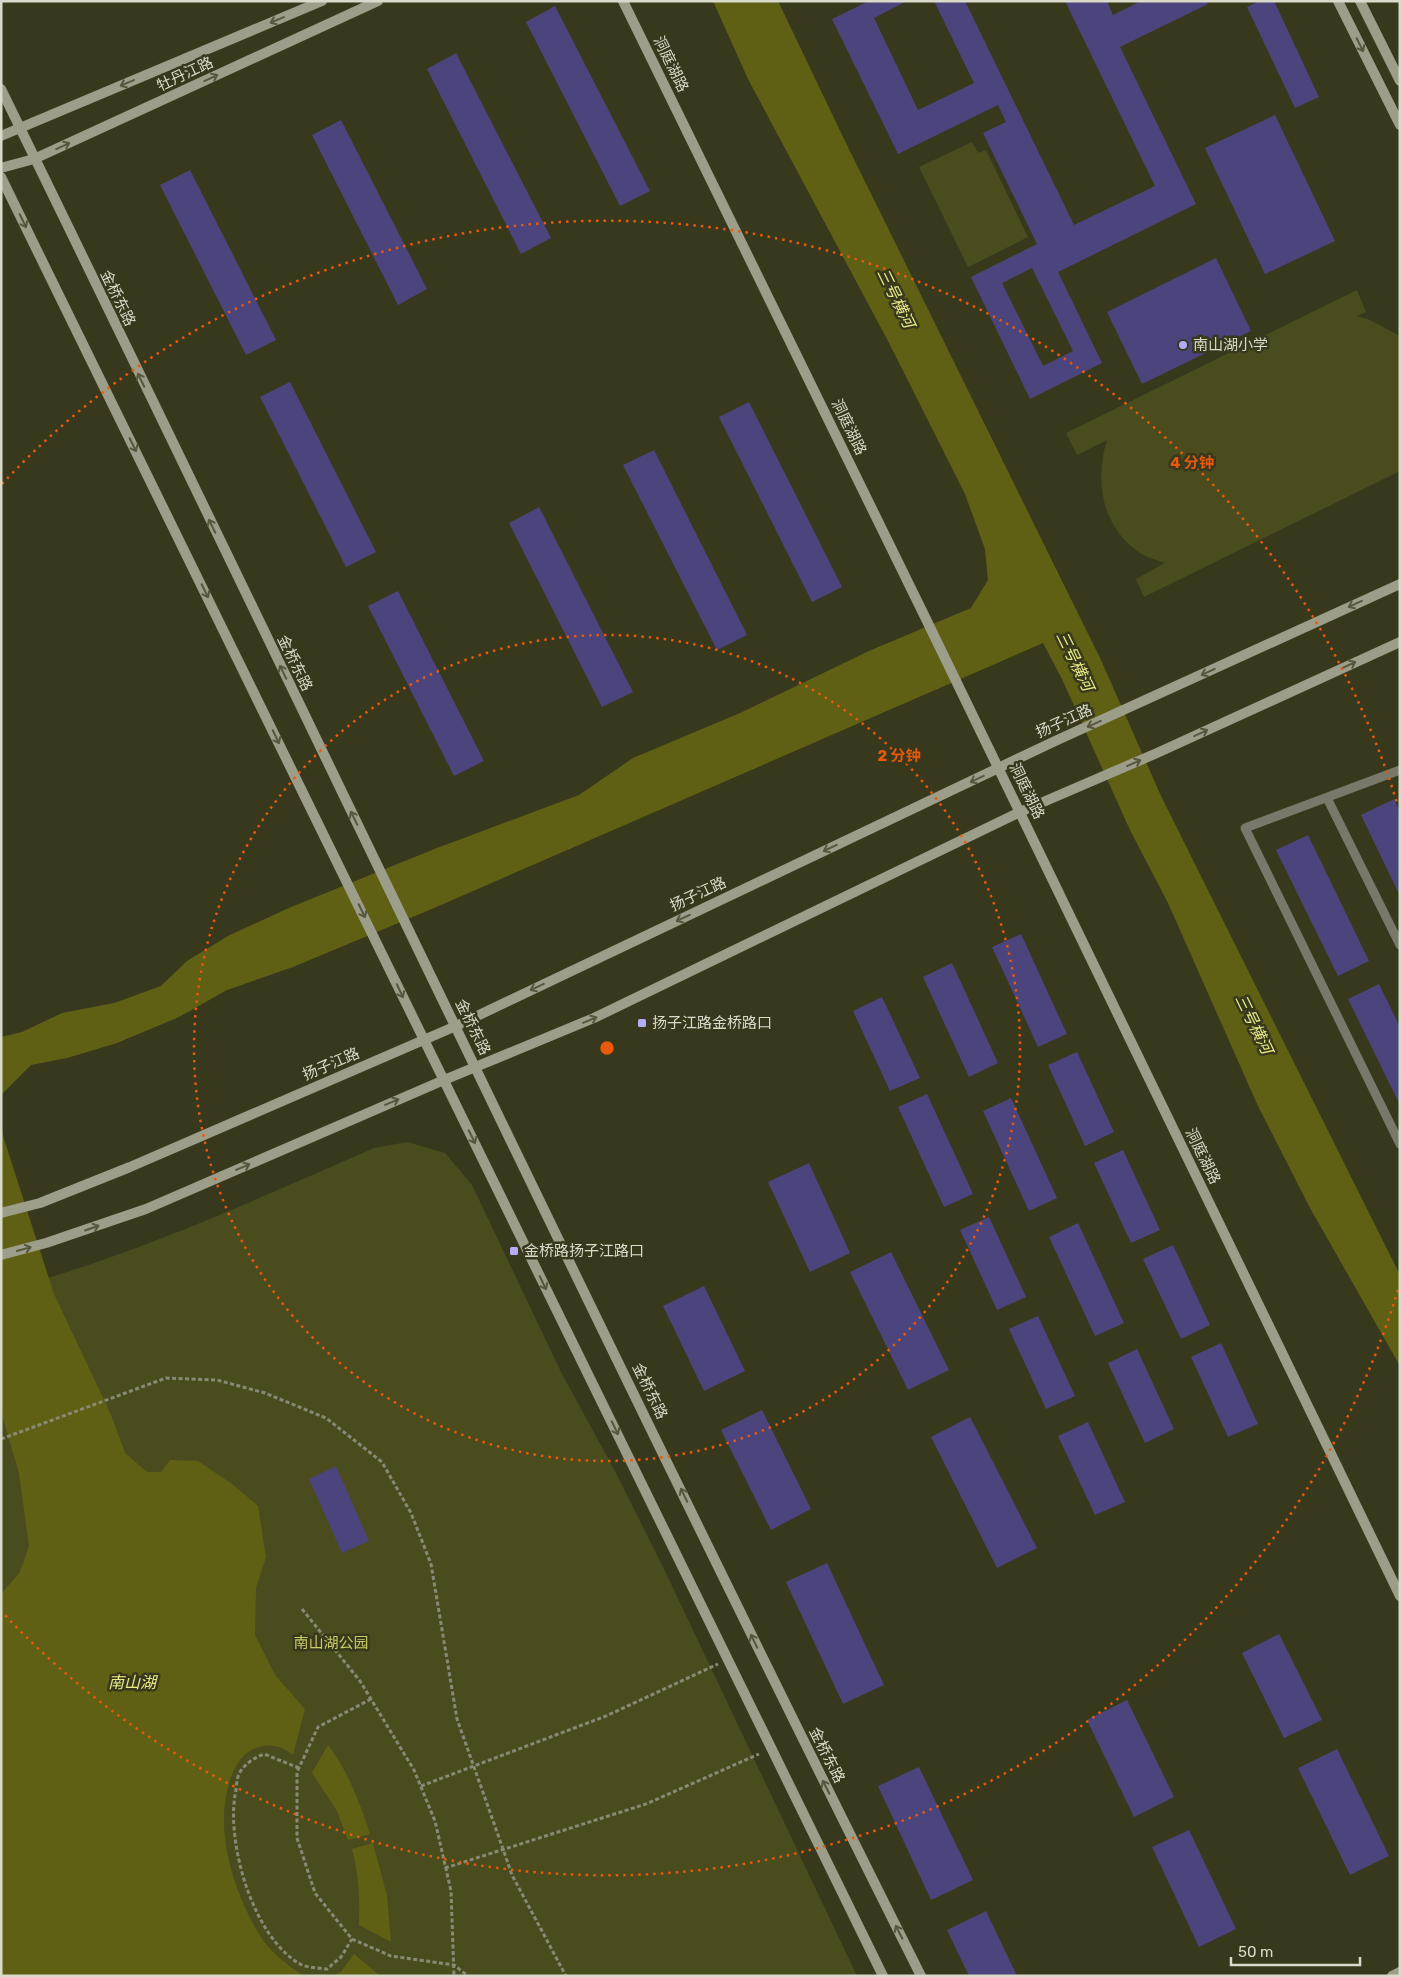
<svg xmlns="http://www.w3.org/2000/svg" width="1401" height="1977" viewBox="0 0 1401 1977" font-family="Rubik,'Noto Sans SC',sans-serif">
<style>
.green{fill:#4b4c1e}
.water{fill:#606015}
.building{fill:#4c447d;fill-rule:evenodd}
.lines{fill:none;stroke-linecap:round;stroke-linejoin:round}
.path{stroke:#898a75;stroke-width:3;stroke-dasharray:4 2.5;stroke-linecap:butt}
.lane{stroke:#78796b;stroke-width:9}
.secondary{stroke:#9c9e89;stroke-width:10}
.oneway{stroke:#56573d}
.ring{fill:none;stroke:#e8590c;stroke-width:2.5;stroke-dasharray:2.5 5}
.poi-dot{fill:#b4acf9;stroke:#38381d;stroke-width:2}
.labels{text-anchor:middle;dominant-baseline:central;stroke-width:5;stroke-linejoin:round;paint-order:stroke}
.street-label{font-size:15px;fill:#d9daca;stroke:#38381d}
.poi-label{font-size:15px;fill:#d9daca;stroke:#38381d;text-anchor:start}
.park-label{font-size:15px;fill:#c9cb67;stroke:#38381d}
.water-label{font-size:16px;font-style:italic;fill:#e8eb86;stroke:#38381d}
.centre{fill:#e8590c;stroke:#38381d;stroke-width:2.5}
.ring-label{font-size:15px;text-anchor:middle;font-weight:bold;fill:#e8590c;stroke:#38381d;stroke-width:5;stroke-linejoin:round;paint-order:stroke}
</style>
<rect width="100%" height="100%" fill="#38381d"/>
<g class="green">
<polygon points="972,142 978,153 986,150 1028,237 968,267 919,167"/>
<path d="M1357,290L1366,312L1357,316L1370,320L1400,336V471L1144,597L1136,579L1165,563C1158,560 1147,558 1140,553C1102,527 1094,482 1107,440L1077,455L1066,433Z"/>
<path d="M407,1142L445,1153L472,1185L561,1372L616,1473L664,1569L857,1976H1V1291C130,1258 252,1201 374,1148Z"/>
</g>
<g class="water">
<polygon points="713,1 778,1 844,139 1101,660 1161,796 1400,1275 1400,1366 1310,1208 1258,1106 1168,903 1130,830 1062,679 1043,643 427,911 293,967 227,990 179,1017 117,1043 67,1058 31,1065 1,1095 1,1037 22,1032 62,1013 114,1003 161,986 187,961 228,936 291,907 437,848 579,795 633,758 740,713 869,651 971,608 988,580 985,549 965,494 888,341 748,79"/>
<path d="M1,1118L3,1136L54,1294L111,1415L125,1453L147,1472H161L170,1460L198,1461L232,1484L258,1506L266,1557L256,1588L255,1635L275,1675L305,1709L293,1755C285,1747 272,1744 262,1746C248,1749 240,1758 234,1770C211,1821 231,1885 257,1931C268,1951 286,1964 304,1976H1V1594L20,1572L29,1546L19,1473L3,1419L1,1406Z"/>
<path d="M328,1745C348,1771 360,1803 370,1834L348,1840L337,1811L312,1773Z"/>
<path d="M373,1843L387,1896L391,1942L359,1925C360,1899 359,1875 352,1849Z"/>
<polygon points="354,1954 380,1976 333,1976 341,1972"/>
</g>
<g class="building">
<path d="M869,1H907L874,18L918,110L974,83L934,1H965L1074,225L1155,186L1065,1H1107L1113,15L1141,1H1206L1208,4L1120,47L1196,204L1058,272L1102,363L1030,399L971,277L1037,244L983,133L1006,122L998,105L898,154L832,19ZM1032,268L1073,351L1043,366L1002,283Z"/>
<polygon points="1260,1 1274,1 1319,97 1295,108 1247,7"/>
<polygon points="555,6 650,191 620,206 526,22"/>
<polygon points="456,53 551,238 521,254 427,69"/>
<polygon points="1275,115 1335,241 1265,274 1205,148"/>
<polygon points="341,120 427,289 398,305 312,135"/>
<polygon points="190,170 276,340 246,355 160,185"/>
<polygon points="1216,258 1251,331 1142,384 1107,312"/>
<polygon points="290,382 376,552 346,567 260,397"/>
<polygon points="749,402 842,587 812,602 719,417"/>
<polygon points="654,450 747,635 717,650 623,465"/>
<polygon points="539,507 633,692 602,707 509,523"/>
<polygon points="398,591 484,761 454,776 368,606"/>
<polygon points="1394,799 1400,812 1400,896 1361,815"/>
<polygon points="1308,835 1369,961 1338,976 1276,850"/>
<polygon points="1021,934 1067,1034 1038,1047 992,947"/>
<polygon points="952,963 998,1063 969,1077 923,977"/>
<polygon points="1379,984 1400,1027 1400,1105 1348,999"/>
<polygon points="882,997 920,1078 890,1091 853,1011"/>
<polygon points="1077,1052 1114,1132 1085,1146 1048,1065"/>
<polygon points="927,1094 973,1194 944,1207 898,1107"/>
<polygon points="1011,1098 1057,1198 1029,1211 983,1111"/>
<polygon points="1123,1150 1160,1230 1131,1243 1094,1163"/>
<polygon points="809,1163 850,1253 810,1272 768,1182"/>
<polygon points="989,1217 1026,1297 997,1310 960,1230"/>
<polygon points="1078,1223 1124,1323 1095,1336 1049,1237"/>
<polygon points="1173,1245 1210,1325 1181,1339 1143,1259"/>
<polygon points="891,1252 949,1370 908,1390 850,1272"/>
<polygon points="704,1286 745,1371 704,1391 663,1306"/>
<polygon points="1038,1316 1075,1396 1046,1409 1009,1329"/>
<polygon points="1221,1343 1258,1424 1228,1437 1191,1357"/>
<polygon points="1137,1349 1174,1429 1145,1443 1108,1363"/>
<polygon points="762,1410 811,1509 771,1530 721,1430"/>
<polygon points="970,1417 1037,1548 997,1568 931,1437"/>
<polygon points="1088,1422 1125,1502 1095,1515 1058,1436"/>
<polygon points="336,1466 369,1541 342,1553 309,1479"/>
<polygon points="827,1563 884,1685 843,1704 786,1582"/>
<polygon points="1279,1634 1322,1720 1284,1738 1242,1653"/>
<polygon points="1127,1700 1174,1797 1134,1817 1087,1720"/>
<polygon points="1337,1749 1389,1856 1350,1875 1298,1768"/>
<polygon points="919,1767 973,1880 931,1900 878,1786"/>
<polygon points="1189,1830 1236,1929 1199,1947 1152,1847"/>
<polygon points="986,1911 1017,1976 969,1976 947,1930"/>
</g>
<g class="lines">
<g class="path">
<polyline points="1,1439 166,1378 217,1380 265,1393 326,1418 382,1462 411,1513 431,1564 457,1719 503,1849 512,1875 566,1976"/>
<polyline points="302,1609 360,1681 414,1770 435,1821 451,1891 454,1976"/>
<polyline points="371,1699 318,1727 297,1772 297,1838 315,1893 352,1939 391,1956 454,1965 468,1976"/>
<path d="M299,1768L264,1754C254,1758 246,1763 240,1772C236,1778 237,1788 235,1795C227,1845 253,1937 300,1964C307,1968 319,1968 327,1969L341,1957L352,1939"/>
<polyline points="421,1786 606,1716 718,1664"/>
<polyline points="445,1868 646,1804 759,1754"/>
</g>
<g class="lane">
<polyline points="1400,770 1245,828 1400,1144"/>
<polyline points="1327,798 1400,945"/>
</g>
<g class="secondary">
<polyline points="623,1 925,617 1400,1596"/>
<polyline points="1338,1 1400,125"/>
<polyline points="1360,1 1400,81"/>
<path d="M1,89C309,718 607,1350 921,1976"/>
<polyline points="1,136 322,1"/>
<polyline points="1,168 34,159 378,1"/>
<polyline points="1,177 883,1976"/>
<polyline points="1,1213 40,1203 130,1167 456,1026 1053,742 1400,584"/>
<polyline points="1,1255 46,1243 146,1209 444,1080 594,1018 1020,812 1157,753 1400,642"/>
<polyline points="1392,1976 1400,1972"/>
</g>
</g>
<defs><path id="oneway-shaft" d="M-6 0H5M1.5-3L5.5 0L1.5 3" fill="none" stroke-width="1.6" stroke-linecap="round" stroke-linejoin="round" transform="scale(1.25)"/></defs>
<g class="oneway">
<use href="#oneway-shaft" transform="translate(277 20) rotate(157)"/>
<use href="#oneway-shaft" transform="translate(1360 45) rotate(64)"/>
<use href="#oneway-shaft" transform="translate(211 78) rotate(-25)"/>
<use href="#oneway-shaft" transform="translate(127 83) rotate(157)"/>
<use href="#oneway-shaft" transform="translate(63 146) rotate(-25)"/>
<use href="#oneway-shaft" transform="translate(23 221) rotate(64)"/>
<use href="#oneway-shaft" transform="translate(141 380) rotate(-116)"/>
<use href="#oneway-shaft" transform="translate(133 445) rotate(64)"/>
<use href="#oneway-shaft" transform="translate(212 526) rotate(-116)"/>
<use href="#oneway-shaft" transform="translate(205 591) rotate(64)"/>
<use href="#oneway-shaft" transform="translate(1355 604) rotate(155)"/>
<use href="#oneway-shaft" transform="translate(1349 665) rotate(-25)"/>
<use href="#oneway-shaft" transform="translate(283 672) rotate(-116)"/>
<use href="#oneway-shaft" transform="translate(1208 672) rotate(155)"/>
<use href="#oneway-shaft" transform="translate(1094 724) rotate(156)"/>
<use href="#oneway-shaft" transform="translate(1201 733) rotate(-25)"/>
<use href="#oneway-shaft" transform="translate(276 737) rotate(64)"/>
<use href="#oneway-shaft" transform="translate(1134 763) rotate(-24)"/>
<use href="#oneway-shaft" transform="translate(977 779) rotate(155)"/>
<use href="#oneway-shaft" transform="translate(354 818) rotate(-116)"/>
<use href="#oneway-shaft" transform="translate(830 848) rotate(155)"/>
<use href="#oneway-shaft" transform="translate(362 911) rotate(64)"/>
<use href="#oneway-shaft" transform="translate(683 918) rotate(155)"/>
<use href="#oneway-shaft" transform="translate(537 987) rotate(155)"/>
<use href="#oneway-shaft" transform="translate(400 991) rotate(65)"/>
<use href="#oneway-shaft" transform="translate(590 1020) rotate(-23)"/>
<use href="#oneway-shaft" transform="translate(392 1102) rotate(-23)"/>
<use href="#oneway-shaft" transform="translate(472 1137) rotate(64)"/>
<use href="#oneway-shaft" transform="translate(243 1167) rotate(-23)"/>
<use href="#oneway-shaft" transform="translate(92 1228) rotate(-19)"/>
<use href="#oneway-shaft" transform="translate(24 1249) rotate(-15)"/>
<use href="#oneway-shaft" transform="translate(543 1283) rotate(64)"/>
<use href="#oneway-shaft" transform="translate(615 1428) rotate(64)"/>
<use href="#oneway-shaft" transform="translate(684 1495) rotate(-116)"/>
<use href="#oneway-shaft" transform="translate(754 1641) rotate(-116)"/>
<use href="#oneway-shaft" transform="translate(826 1787) rotate(-117)"/>
<use href="#oneway-shaft" transform="translate(899 1932) rotate(-117)"/>
</g>
<g class="ring">
<circle cx="607" cy="1048" r="413"/>
<path d="M1398 1290A827 827 0 0 1 2 1612M2 484A827 827 0 0 1 1398 806"/>
</g>
<g class="poi-dot">
<circle cx="1183" cy="345" r="5"/>
<rect x="637" y="1018" width="10" height="10" rx="2.5"/>
<rect x="509" y="1246" width="10" height="10" rx="2.5"/>
</g>
<g class="labels">
<g class="street-label">
<text transform="translate(671 64) rotate(64)">洞庭湖路</text>
<text transform="translate(185 74) rotate(-25)">牡丹江路</text>
<text transform="translate(118 298) rotate(64)">金桥东路</text>
<text transform="translate(849 427) rotate(64)">洞庭湖路</text>
<text transform="translate(295 663) rotate(64)">金桥东路</text>
<text transform="translate(1064 721) rotate(-24)">扬子江路</text>
<text transform="translate(1027 791) rotate(64)">洞庭湖路</text>
<text transform="translate(698 894) rotate(-25)">扬子江路</text>
<text transform="translate(473 1027) rotate(64)">金桥东路</text>
<text transform="translate(331 1064) rotate(-23)">扬子江路</text>
<text transform="translate(1203 1156) rotate(64)">洞庭湖路</text>
<text transform="translate(650 1391) rotate(64)">金桥东路</text>
<text transform="translate(827 1755) rotate(63)">金桥东路</text>
</g>
<g class="poi-label">
<text x="1193" y="345">南山湖小学</text>
<text x="652" y="1023">扬子江路金桥路口</text>
<text x="524" y="1251">金桥路扬子江路口</text>
</g>
<g class="park-label">
<text x="331" y="1643">南山湖公园</text>
</g>
<g class="water-label">
<text transform="translate(896 298) rotate(64)">三号横河</text>
<text transform="translate(1075 661) rotate(64)">三号横河</text>
<text transform="translate(1254 1024) rotate(64)">三号横河</text>
<text x="132" y="1682">南山湖</text>
</g>
</g>
<circle cx="607" cy="1048" r="8" class="centre"/>
<g class="ring-label">
<text x="1192" y="468">4 分钟</text>
<text x="899" y="761">2 分钟</text>
</g>
<rect width="1401" height="1977" fill="none" stroke="#d9daca" stroke-width="5"/>
<path d="M1231 1957v8h129v-8" fill="none" stroke="#d9daca" stroke-width="2.5"/>
<text x="1238" y="1957" font-size="15" fill="#d9daca" stroke="#38381d" stroke-width="4" paint-order="stroke">50 m</text>
</svg>
